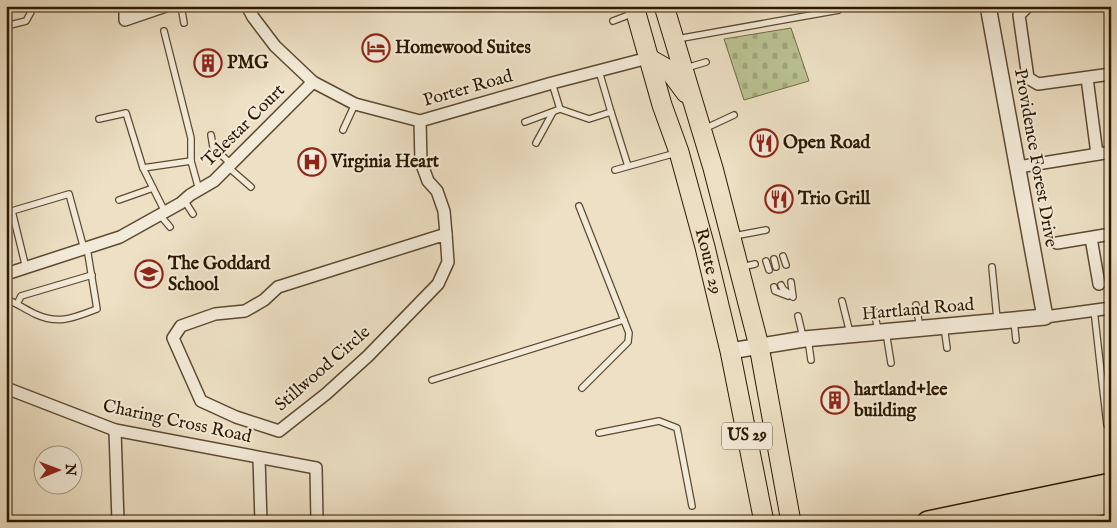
<svg xmlns="http://www.w3.org/2000/svg" width="1117" height="528" viewBox="0 0 1117 528" font-family="'IM FELL English',serif">
<style>
.cemetery{fill:url(#cemetery-stones);stroke:#746d49}
.lines{fill:none;stroke-linecap:round;stroke-linejoin:round}
.service-casing{stroke:#5d4a31;stroke-width:8}
.minor-casing{stroke:#5d4a31;stroke-width:14}
.tertiary-casing{stroke:#5d4a31;stroke-width:18}
.primary-casing{stroke:#2d1800;stroke-width:21}
.motorway-casing{stroke:#2d1800;stroke-width:24}
.service{stroke:#f3ebd9;stroke-width:5.5}
.minor{stroke:#f3ebd9;stroke-width:11}
.tertiary{stroke:#f3ebd9;stroke-width:15}
.primary{stroke:#ede0c4;stroke-width:19}
.motorway{stroke:#ede0c4;stroke-width:21}
.labels{text-anchor:middle;dominant-baseline:central;stroke-width:4;stroke-linejoin:round;paint-order:stroke}
.shield{fill:#f3ebd9;stroke:#685741;stroke-width:1}
.shield-label{font-size:16px;font-weight:bold;fill:#2d1800}
.poi-label{font-size:18px;font-weight:bold;fill:#2d1800;stroke:#f3ebd9;text-anchor:start}
.street-label{font-size:18px;fill:#2d1800;stroke:#f3ebd9}
</style>
<defs>
<pattern id="cemetery-stones" width="16" height="16" patternUnits="userSpaceOnUse" patternTransform="scale(1.25)"><rect width="16" height="16" fill="#bac292"/><path d="M2 7V4a2 2 0 0 1 4 0v3zM10 15v-3a2 2 0 0 1 4 0v3z" fill="#a0a67c"/></pattern>
</defs>
<rect width="100%" height="100%" fill="#ede0c4"/>
<filter id="stains"><feTurbulence type="fractalNoise" baseFrequency=".004" numOctaves="4"/><feColorMatrix values="0 0 0 0 .2 0 0 0 0 .09 0 0 0 0 .02 0 0 0 .5 -.17"/></filter>
<radialGradient id="worn" r=".72"><stop offset=".6" stop-color="#630" stop-opacity="0"/><stop offset="1" stop-color="#630" stop-opacity=".3"/></radialGradient>
<polygon class="cemetery" points="791,28 809,81 744,100 724,39"/>
<g class="lines">
<g class="service-casing">
<g id="service">
<polyline points="181,6 184,23"/>
<polyline points="289,7 290,6"/>
<polyline points="613,21 634,13"/>
<polyline points="6,26 26,21 31,12 31,6"/>
<polyline points="164,31 191,138 191,161 199,190"/>
<polyline points="677,39 839,10 844,6"/>
<polyline points="686,68 706,62"/>
<polyline points="552,83 560,109"/>
<polyline points="611,112 628,166"/>
<polyline points="99,119 126,113 143,168"/>
<polyline points="525,122 560,109 589,119 611,112 599,71"/>
<polyline points="704,129 734,115"/>
<polyline points="343,130 355,104"/>
<polyline points="211,135 213,147 231,164"/>
<polyline points="536,143 553,112"/>
<polyline points="228,167 251,187"/>
<polyline points="615,170 676,153"/>
<polyline points="119,200 153,188"/>
<polyline points="184,200 193,214"/>
<polyline points="579,206 629,333 628,342 582,388"/>
<polyline points="165,212 143,168 191,161"/>
<polyline points="160,215 170,227"/>
<polyline points="734,236 766,230"/>
<polyline points="783,256 786,265"/>
<polyline points="774,259 776,267"/>
<polyline points="766,261 769,270"/>
<polyline points="742,267 755,264"/>
<polyline points="992,267 997,319"/>
<polyline points="26,268 12,211 69,194 84,249"/>
<polyline points="781,285 783,289 793,297 791,282"/>
<polyline points="774,287 775,291 788,296"/>
<path d="M6,299C16,303 25,309 35,314C59,325 73,318 97,309L87,248"/>
<polyline points="842,301 850,333"/>
<polyline points="17,304 21,296 92,275"/>
<polyline points="916,305 920,328"/>
<polyline points="1094,310 1107,425"/>
<polyline points="874,311 878,330"/>
<polyline points="798,316 803,337"/>
<polyline points="1014,320 1016,340"/>
<polyline points="944,326 947,348"/>
<polyline points="886,332 891,363"/>
<polyline points="808,339 811,360"/>
<polyline points="432,380 624,320"/>
<polyline points="599,433 659,421 677,428 692,506"/>
</g>
</g>
<g class="minor-casing">
<g id="minor">
<polyline points="125,6 125,20 166,6"/>
<polyline points="247,6 253,17 275,46 313,82 355,104 420,121 552,83 648,58"/>
<polyline points="1028,6 1019,15 1028,78 1038,84 1111,74"/>
<polyline points="1087,78 1097,154"/>
<polyline points="420,121 421,162 428,181 437,191 444,211 446,234"/>
<polyline points="1018,167 1111,152"/>
<polygon points="446,234 448,262 438,284 368,356 326,394 279,431 236,417 201,401 173,338 181,326 215,314 245,311 264,300 278,287"/>
<polyline points="1091,238 1099,284"/>
<polyline points="1057,243 1111,234"/>
<polyline points="6,274 120,237 181,203 190,195 214,181 313,82"/>
<polyline points="1045,317 1111,308"/>
<polyline points="6,388 115,430 316,468 317,522"/>
<polyline points="115,430 118,522"/>
<polyline points="259,458 261,522"/>
</g>
</g>
<g class="tertiary-casing">
<polyline id="tertiary" points="730,351 804,339 1045,317 988,6"/>
</g>
<g class="primary-casing">
<g id="primary">
<path id="s1" d="M634,6L662,105L679,152L705,247L730,351L764,522"/>
<polyline points="664,6 713,168 759,346 791,522"/>
<polyline points="648,58 669,70 686,93"/>
</g>
</g>
<g class="motorway-casing">
<g id="motorway">
<polyline points="928,522 1111,484"/>
<polyline points="1016,522 1111,502"/>
</g>
</g>
<use href="#service" class="service"/>
<use href="#minor" class="minor"/>
<use href="#tertiary" class="tertiary"/>
<use href="#primary" class="primary"/>
<use href="#motorway" class="motorway"/>
</g>
<defs>
<g id="hotel-ring" transform="scale(1.4375)"><circle r="9.5" fill="#f3ebd9" stroke="#8f2418" stroke-width="1.5"/><path d="M-6-4.5h1.5V1H6V5H4.5V3h-9V5H-6ZM-4 0a1.8 1.8 0 1 1 3.6 0ZM.5 0V-2.5h3Q6-2.5 6 0Z" fill="#8f2418"/></g>
<g id="building-ring" transform="scale(1.4375)"><circle r="9.5" fill="#f3ebd9" stroke="#8f2418" stroke-width="1.5"/><path d="M-4-6H4V6H1V3H-1V6H-4ZM-2.5-4.3h1.7v1.8h-1.7ZM.8-4.3h1.7v1.8H.8ZM-2.5-1h1.7V.8h-1.7ZM.8-1h1.7V.8H.8Z" fill="#8f2418"/></g>
<g id="restaurant-ring" transform="scale(1.4375)"><circle r="9.5" fill="#f3ebd9" stroke="#8f2418" stroke-width="1.5"/><path d="M-5-6h1v4h1v-4h1v4h1v-4h1v5L-1.5 .5V6h-2V.5L-5-1ZM5-6V6H3V1.5H1.5Q1.5-4 5-6Z" fill="#8f2418"/></g>
<g id="hospital-ring" transform="scale(1.4375)"><circle r="9.5" fill="#f3ebd9" stroke="#8f2418" stroke-width="1.5"/><path d="M-5-5h3v3.5h4V-5h3V5h-3V1.5h-4V5h-3Z" fill="#8f2418"/></g>
<g id="school-ring" transform="scale(1.4375)"><circle r="9.5" fill="#f3ebd9" stroke="#8f2418" stroke-width="1.5"/><path d="M0-5L7-2L0 1L-7-2ZM-4 1L0 2.5L4 1V4Q0 6-4 4Z" fill="#8f2418"/></g>
</defs>
<g fill-rule="evenodd">
<use href="#hotel-ring" x="376" y="48"/>
<use href="#building-ring" x="208" y="63"/>
<use href="#restaurant-ring" x="764" y="143"/>
<use href="#hospital-ring" x="312" y="162"/>
<use href="#restaurant-ring" x="779" y="199"/>
<use href="#school-ring" x="149" y="274"/>
<use href="#building-ring" x="835" y="400"/>
</g>
<g class="labels">
<rect class="shield" x="722" y="422.5" width="50" height="27" rx="4"/>
<g class="shield-label">
<text x="747" y="436">US 29</text>
</g>
<g class="poi-label">
<text x="395" y="48">Homewood Suites</text>
<text x="227" y="63">PMG</text>
<text x="783" y="143">Open Road</text>
<text x="331" y="162">Virginia Heart</text>
<text x="798" y="199">Trio Grill</text>
<text x="168" y="264">The Goddard<tspan x="168" dy="21">School</tspan></text>
<text x="854" y="390">hartland+lee<tspan x="854" dy="21">building</tspan></text>
</g>
<g class="street-label">
<text transform="translate(468 89) rotate(-16)">Porter Road</text>
<text transform="translate(244 126) rotate(-45)">Telestar Court</text>
<text transform="translate(1035 158) rotate(80)">Providence Forest Drive</text>
<text stroke="none"><textPath href="#s1" startOffset="266">Route 29</textPath></text>
<text transform="translate(918 310) rotate(-5)">Hartland Road</text>
<text transform="translate(323 369) rotate(-41)">Stillwood Circle</text>
<text transform="translate(177 422) rotate(12)">Charing Cross Road</text>
</g>
</g>
<rect width="1117" height="528" fill="none" stroke="#ede0c4" stroke-width="25"/>
<rect x="8" y="8" width="1102" height="513" fill="none" stroke="#2d1800" stroke-width="2.5"/>
<rect x="12" y="12" width="1092" height="503" fill="none" stroke="#2d1800"/>
<g transform="translate(58 470) rotate(89)"><circle r="24" fill="#f3ebd9" stroke="#a49782"/>
<path d="M0-4L9 19L0 12L-9 19Z" fill="#8f2418"/>
<text y="-8" font-size="14" font-weight="bold" text-anchor="middle" fill="#2d1800">N</text>
</g>
<rect width="100%" height="100%" filter="url(#stains)"/>
<rect width="100%" height="100%" fill="url(#worn)"/>
</svg>
